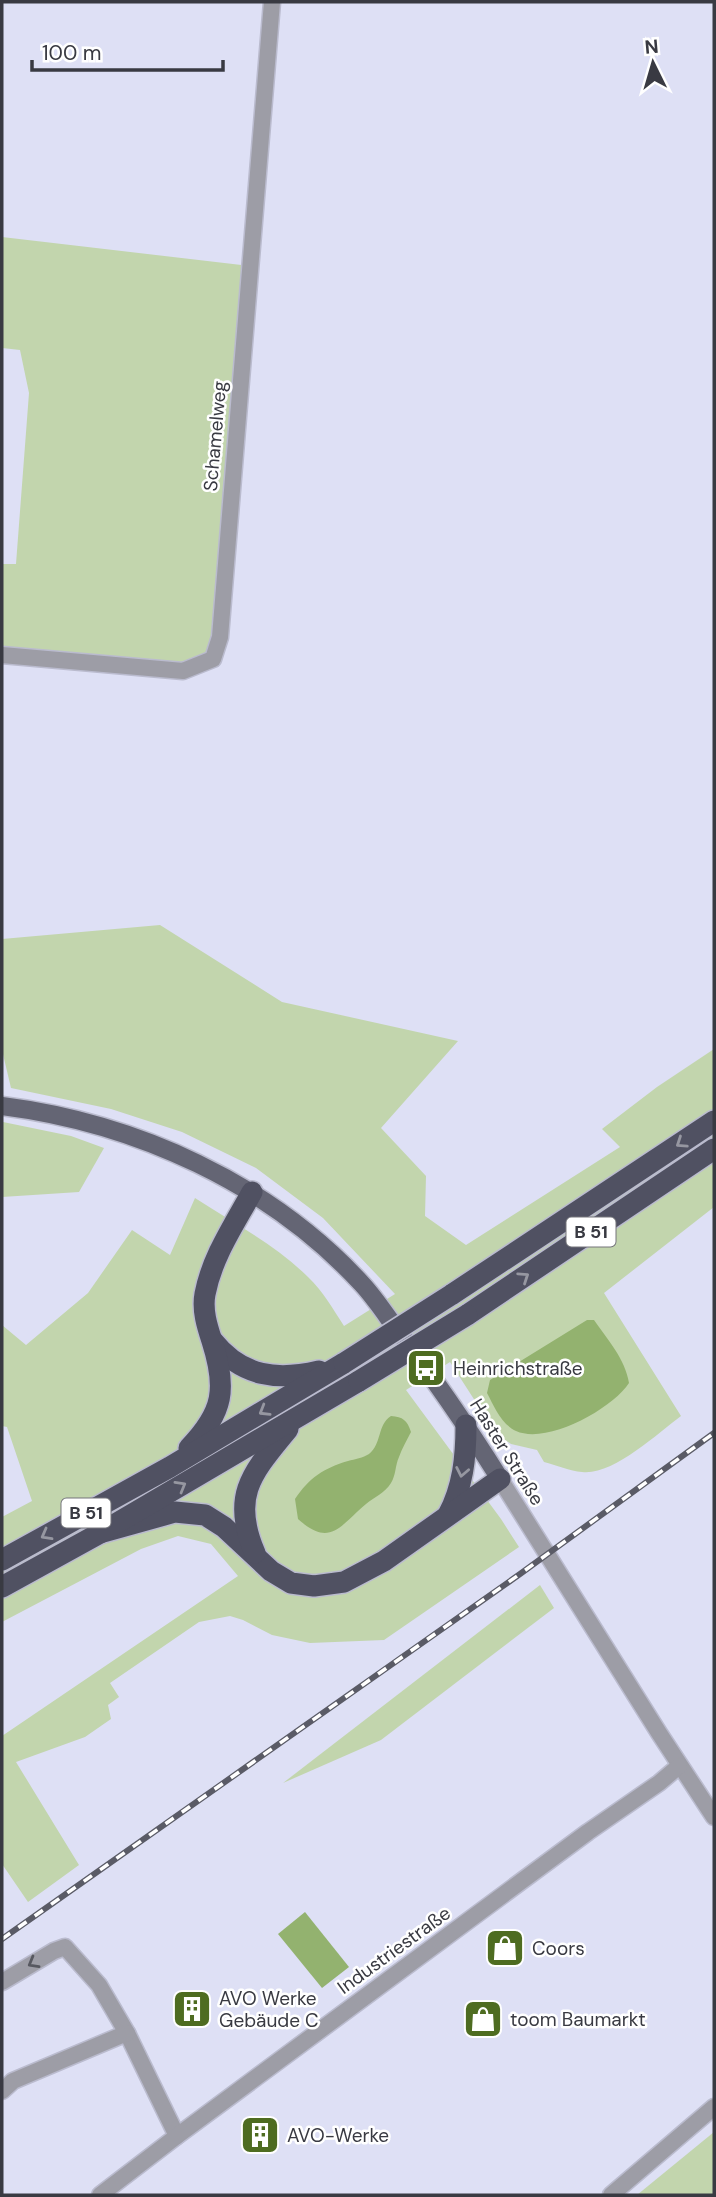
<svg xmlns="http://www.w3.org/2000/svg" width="716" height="2197" viewBox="0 0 716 2197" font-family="'DM Sans',sans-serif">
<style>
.green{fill:#c2d5ad}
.water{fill:#93b26f}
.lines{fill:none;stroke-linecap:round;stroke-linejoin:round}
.minor-casing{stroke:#babbce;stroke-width:19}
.major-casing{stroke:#babbce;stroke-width:21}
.highway-casing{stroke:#babbce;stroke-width:24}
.minor{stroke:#9d9da6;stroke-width:16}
.major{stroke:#646574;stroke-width:18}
.highway{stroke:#505162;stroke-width:21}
.rail-casing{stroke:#5a5b66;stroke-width:6}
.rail{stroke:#fff;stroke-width:3.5;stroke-dasharray:10;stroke-linecap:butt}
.highway-bridge-casing{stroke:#babbce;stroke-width:24;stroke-linecap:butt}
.highway-bridge{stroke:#505162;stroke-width:21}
.oneway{stroke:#9697a1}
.oneway2{stroke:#575860}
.labels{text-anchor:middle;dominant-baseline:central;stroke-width:5;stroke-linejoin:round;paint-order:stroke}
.shield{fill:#fff;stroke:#74757b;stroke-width:2}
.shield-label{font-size:18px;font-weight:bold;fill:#393a42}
.street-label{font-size:19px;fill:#393a42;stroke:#fff}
.poi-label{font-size:19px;fill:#393a42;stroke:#fff;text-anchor:start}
</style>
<rect width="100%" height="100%" fill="#dee0f5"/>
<g class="green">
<polygon points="2,237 250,266 213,659 183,671 2,655 2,564 16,564 29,393 20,350 2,348"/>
<path d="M160,925L282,1002L458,1041L381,1128L426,1176L425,1216L466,1245L620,1147L602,1129L657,1087L714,1049V1207L604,1293L681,1416C657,1434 612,1476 582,1472C570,1471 556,1465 544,1462L537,1450L511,1444L497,1435L450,1362L406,1390L501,1519L519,1547L384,1640L310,1643L272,1635L243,1620L230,1616L199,1622L110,1683L119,1697L108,1705L111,1719L85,1737L16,1762L79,1865L28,1902L2,1864V1736L238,1576L211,1544L178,1536L141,1549L2,1622V1517L32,1501L7,1427L2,1426V1325L26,1345L88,1293L132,1230L170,1255L195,1198C233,1223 276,1245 308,1277C323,1291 333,1309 344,1326L395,1294L323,1218L256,1168L182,1132L111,1109L11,1088L2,1050V939Z"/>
<polygon points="3,1122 71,1136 104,1148 79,1192 2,1197"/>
<polygon points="540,1585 554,1608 381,1740 283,1783"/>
<polygon points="714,2132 714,2195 637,2195"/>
</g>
<g class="water">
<path d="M587,1320H594C608,1340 625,1359 629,1383C612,1409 547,1445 516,1431C501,1424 494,1406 487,1393L490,1380Z"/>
<path d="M391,1416C403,1417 407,1420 411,1432C407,1440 402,1448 399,1457C395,1466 396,1475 391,1483C385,1493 374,1497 366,1504C340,1526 330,1548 298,1519L295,1499C309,1478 324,1468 348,1461C355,1459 363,1458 369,1454C382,1444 377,1425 391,1416Z"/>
<polygon points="305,1912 349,1967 322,1988 278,1934"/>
</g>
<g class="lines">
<g class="minor-casing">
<g id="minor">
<polyline points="2,655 183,671 213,659 220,637 272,2"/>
<polyline points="500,1479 659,1733 714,1817"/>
<polyline points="2,1982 54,1951 65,1947 99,1985 127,2033 177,2136"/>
<polyline points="2,2091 13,2081 127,2033"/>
<polyline points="100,2195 177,2136 588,1832 659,1783 679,1766"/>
<polyline points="611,2195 714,2107"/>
</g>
</g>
<g class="major-casing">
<path id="major" d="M2,1106C136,1123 269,1183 362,1284C375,1298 386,1315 397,1330C434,1378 468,1428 500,1479"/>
</g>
<g class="highway-casing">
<g id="highway">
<polyline points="451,1295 714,1121"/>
<polyline points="467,1315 714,1149"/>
<path d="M213,1341C242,1377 277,1381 319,1371"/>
<path d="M189,1448C224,1412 227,1388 212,1341C207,1326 202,1310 205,1294C212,1257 234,1225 252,1192"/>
<path d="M448,1515C463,1487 466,1457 466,1425"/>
<polyline points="100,1533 175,1512 205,1515 224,1527 271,1571 291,1583 314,1586 344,1582 384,1561 500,1479"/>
<path d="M255,1553C230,1495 253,1472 288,1429"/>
<polyline points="2,1560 170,1467 344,1363"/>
<polyline points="2,1587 100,1533 359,1381"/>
</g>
</g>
<use href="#minor" class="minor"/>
<use href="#major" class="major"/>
<use href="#highway" class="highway"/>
<g class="rail-casing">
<polyline id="rail" points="2,1939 520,1574 714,1433"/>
</g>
<use href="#rail" class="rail"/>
<g class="highway-bridge-casing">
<g id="highway-bridge">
<polyline points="344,1363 451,1295"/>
<polyline points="359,1381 467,1315"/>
</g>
</g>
<use href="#highway-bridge" class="highway-bridge"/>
</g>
<defs><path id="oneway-chevron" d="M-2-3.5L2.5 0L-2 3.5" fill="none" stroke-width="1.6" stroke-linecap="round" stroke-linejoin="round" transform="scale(1.75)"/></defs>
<g class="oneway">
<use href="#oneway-chevron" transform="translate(681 1143) rotate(146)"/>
<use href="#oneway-chevron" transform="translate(524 1277) rotate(-34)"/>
<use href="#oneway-chevron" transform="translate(264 1411) rotate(149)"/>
<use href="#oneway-chevron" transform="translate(462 1472) rotate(101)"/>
<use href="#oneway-chevron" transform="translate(181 1486) rotate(-30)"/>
<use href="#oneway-chevron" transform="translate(46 1535) rotate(151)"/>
</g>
<use class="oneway2" href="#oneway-chevron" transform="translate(33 1963) rotate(150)"/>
<defs>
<g id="bus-square" transform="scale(2.0125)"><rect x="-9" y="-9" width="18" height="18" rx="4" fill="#4e6c21" stroke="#fff"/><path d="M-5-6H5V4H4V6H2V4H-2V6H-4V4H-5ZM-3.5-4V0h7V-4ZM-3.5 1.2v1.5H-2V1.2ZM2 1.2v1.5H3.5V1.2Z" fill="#fff"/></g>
<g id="shop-square" transform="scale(2.0125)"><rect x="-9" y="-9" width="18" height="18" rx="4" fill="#4e6c21" stroke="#fff"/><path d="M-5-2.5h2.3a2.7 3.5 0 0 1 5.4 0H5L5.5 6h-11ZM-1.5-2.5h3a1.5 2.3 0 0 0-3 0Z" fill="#fff"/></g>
<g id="building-square" transform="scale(2.0125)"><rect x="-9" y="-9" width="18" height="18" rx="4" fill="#4e6c21" stroke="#fff"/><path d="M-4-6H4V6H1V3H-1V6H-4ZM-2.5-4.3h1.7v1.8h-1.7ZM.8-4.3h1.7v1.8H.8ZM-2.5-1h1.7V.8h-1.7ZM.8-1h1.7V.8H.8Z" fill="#fff"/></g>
</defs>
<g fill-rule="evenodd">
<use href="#bus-square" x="426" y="1368"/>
<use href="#shop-square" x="505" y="1948"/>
<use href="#building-square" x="192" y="2009"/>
<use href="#shop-square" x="483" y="2019"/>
<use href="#building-square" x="260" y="2135"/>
</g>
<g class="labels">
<g class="shield">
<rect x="566.5" y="1217.5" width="49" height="29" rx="5"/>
<rect x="61.5" y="1498.5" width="49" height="29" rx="5"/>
</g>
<g class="shield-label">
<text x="591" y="1232">B 51</text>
<text x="86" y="1513">B 51</text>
</g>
<g class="street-label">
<text transform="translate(215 436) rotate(-85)">Schamelweg</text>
<text transform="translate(507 1452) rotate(58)">Haster Straße</text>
<text transform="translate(394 1950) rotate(-36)">Industriestraße</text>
</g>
<g class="poi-label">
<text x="453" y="1368">Heinrichstraße</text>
<text x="532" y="1948">Coors</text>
<text x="219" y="1998">AVO Werke<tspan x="219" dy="22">Gebäude C</tspan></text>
<text x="510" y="2019">toom Baumarkt</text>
<text x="287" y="2135">AVO-Werke</text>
</g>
</g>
<rect width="716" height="2197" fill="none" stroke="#393a42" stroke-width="7"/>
<g transform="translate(653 63) rotate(355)" stroke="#ffffff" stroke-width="5" paint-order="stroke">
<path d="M0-5L12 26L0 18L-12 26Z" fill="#393a42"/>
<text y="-10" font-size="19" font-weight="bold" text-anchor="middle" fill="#393a42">N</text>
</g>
<path d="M32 60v10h191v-10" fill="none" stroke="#393a42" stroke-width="3.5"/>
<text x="42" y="60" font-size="21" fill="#393a42" stroke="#ffffff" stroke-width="5" paint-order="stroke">100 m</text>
</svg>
